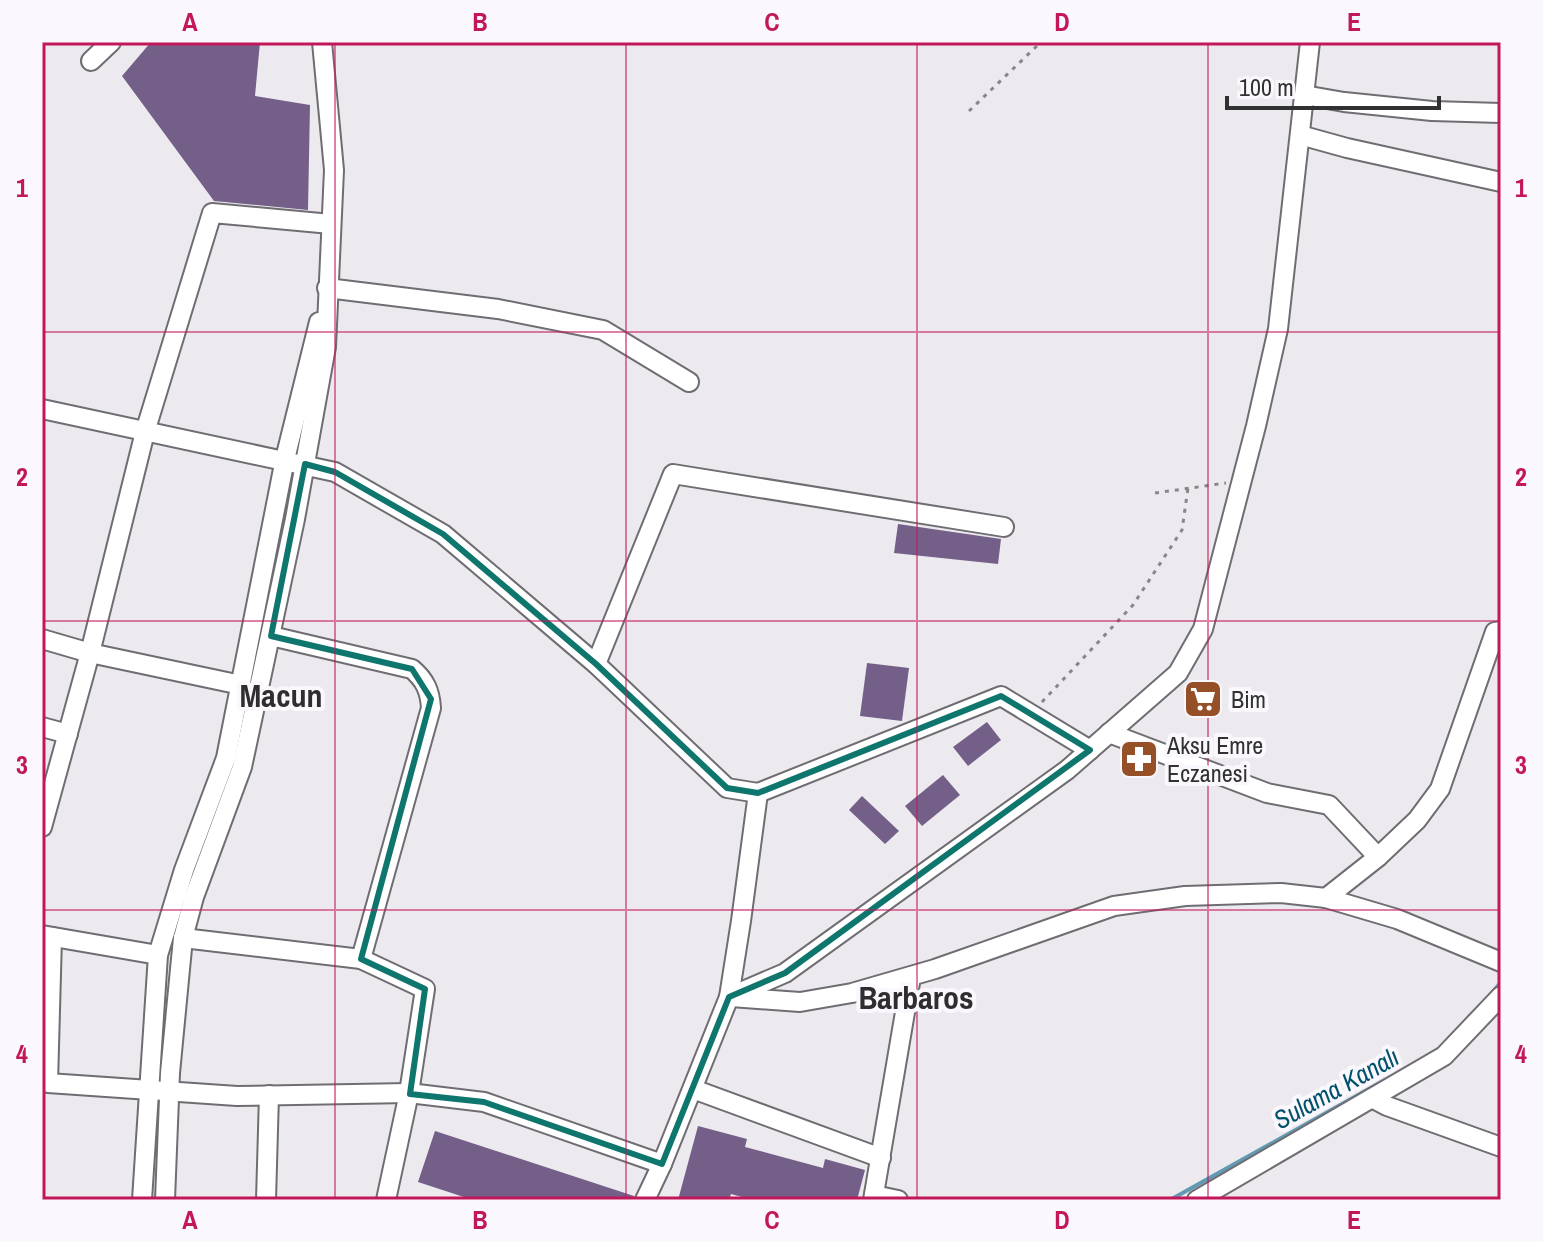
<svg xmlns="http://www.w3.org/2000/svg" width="1543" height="1242" viewBox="0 0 1543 1242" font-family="'Archivo Narrow',sans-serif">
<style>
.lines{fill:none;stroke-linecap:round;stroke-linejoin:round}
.stream{stroke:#619ab2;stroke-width:4}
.building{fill:#745f89}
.minor-casing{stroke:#6f6d72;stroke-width:22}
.path{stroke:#888689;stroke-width:3;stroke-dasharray:4 6;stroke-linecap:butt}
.minor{stroke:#fff;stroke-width:18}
.marked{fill:none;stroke:#0f766e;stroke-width:6;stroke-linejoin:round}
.grid{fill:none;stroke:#c2185b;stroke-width:2;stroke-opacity:0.55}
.labels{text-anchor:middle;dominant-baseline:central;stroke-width:8;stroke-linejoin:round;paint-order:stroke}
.poi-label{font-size:24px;fill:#313032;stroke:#faf8fd;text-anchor:start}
.water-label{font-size:26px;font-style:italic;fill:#00526c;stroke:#faf8fd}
.district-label{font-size:32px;font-weight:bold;fill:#2f2d30;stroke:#faf8fd}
.neatline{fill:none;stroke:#c2185b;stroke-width:3}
.grid-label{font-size:26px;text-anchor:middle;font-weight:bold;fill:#c2185b}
</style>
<rect width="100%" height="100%" fill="#edeaef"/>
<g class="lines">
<g class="stream">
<polyline points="1492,993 1501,982"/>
<polyline points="1170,1200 1385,1080"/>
</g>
</g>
<g class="building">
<polygon points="151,42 260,42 255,96 310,105 308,210 214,201 122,76"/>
<polygon points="898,524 1001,539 998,564 894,553"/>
<polygon points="867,663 909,668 902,721 860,716"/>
<polygon points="987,722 1001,740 968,766 953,747"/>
<polygon points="943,775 960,795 922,826 905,806"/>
<polygon points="862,796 899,831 885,844 849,810"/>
<polygon points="698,1126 747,1139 745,1147 823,1168 825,1159 865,1170 857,1200 753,1200 731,1194 729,1200 678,1200"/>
<polygon points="435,1131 634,1196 633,1200 473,1200 418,1182"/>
</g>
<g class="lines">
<g class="minor-casing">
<g id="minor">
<polyline points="91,61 111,42"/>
<polyline points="1304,95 1344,102 1432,111 1501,113"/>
<polyline points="1300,135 1347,148 1501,182"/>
<polyline points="327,288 498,309 603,330 689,382"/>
<polyline points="42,409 335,472 443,534 596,664 727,788 758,793"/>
<path d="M271,636L412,669C425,680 430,691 431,708L361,959"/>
<polyline points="42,639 90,653 241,685"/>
<polyline points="596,664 673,474 1004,527"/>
<polyline points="42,727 68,734"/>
<polyline points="1109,733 1267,793 1329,805 1378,857"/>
<polyline points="42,827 90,653 145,432 212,213 331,224"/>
<polyline points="1326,898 1378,857 1417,820 1440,789 1495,632 1501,631"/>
<polyline points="42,935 158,955"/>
<polyline points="52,937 48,1083 237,1096 409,1093 484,1102 662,1164"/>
<polyline points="183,938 361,959 425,989 409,1093 386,1200"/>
<polyline points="729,997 785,973 1067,770 1178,673 1203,629 1256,426 1278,329 1310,42"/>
<polyline points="731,997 800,1002 852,993 935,969 1114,906 1185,896 1281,893 1326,898 1397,919 1501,962"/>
<polyline points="693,1089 881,1158"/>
<polyline points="1372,1098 1387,1106 1501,1147"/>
<polyline points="874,1195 898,1200"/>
<polyline points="142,1200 158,955 184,870 226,758 285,459 319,322"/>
<polyline points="165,1200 170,1073 183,938 194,897 242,767 295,519 326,347 334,170 322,42"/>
<polyline points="266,1200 269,1095"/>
<polyline points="645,1200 662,1164 729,997 741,921 758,793 1001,696 1090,750"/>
<polyline points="873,1200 911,977"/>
<polyline points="1197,1200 1444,1056 1501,996"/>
</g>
</g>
<g class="path">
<polyline points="969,111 1041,42"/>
<polyline points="1155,493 1226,483"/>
<polyline points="1042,702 1133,605 1182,530 1188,488"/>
</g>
<use href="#minor" class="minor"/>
</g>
<path class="marked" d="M305,464L335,472L443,534L596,664L727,788L758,793L1001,696L1090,750L785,973L729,997L662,1164L484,1102L410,1094L425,989L361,959L431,699L412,669L271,636Z"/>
<path class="grid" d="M335,42V1200M626,42V1200M917,42V1200M1208,42V1200M42,332H1501M42,621H1501M42,910H1501"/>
<defs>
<g id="supermarket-square" transform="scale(2)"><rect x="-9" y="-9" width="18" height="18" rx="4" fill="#965028" stroke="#faf8fd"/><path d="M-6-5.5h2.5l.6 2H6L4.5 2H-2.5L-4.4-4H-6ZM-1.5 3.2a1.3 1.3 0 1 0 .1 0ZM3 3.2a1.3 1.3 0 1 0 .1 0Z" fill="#fff"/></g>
<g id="pharmacy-square" transform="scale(2)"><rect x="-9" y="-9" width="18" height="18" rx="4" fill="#965028" stroke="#faf8fd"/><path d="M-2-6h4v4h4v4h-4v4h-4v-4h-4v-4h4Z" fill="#fff"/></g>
</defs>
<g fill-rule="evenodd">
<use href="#supermarket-square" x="1203" y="699"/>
<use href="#pharmacy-square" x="1139" y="759"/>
</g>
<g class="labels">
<g class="poi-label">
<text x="1231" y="699">Bim</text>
<text x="1167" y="745">Aksu Emre<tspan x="1167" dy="28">Eczanesi</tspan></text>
</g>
<g class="water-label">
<text transform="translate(1336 1088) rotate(-29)">Sulama Kanalı</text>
</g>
<g class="district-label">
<text x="281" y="695">Macun</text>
<text x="916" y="997">Barbaros</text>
</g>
</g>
<rect width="1543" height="1242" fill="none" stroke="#faf8fd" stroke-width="88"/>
<path d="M1227 96v12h212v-12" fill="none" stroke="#313032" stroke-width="4"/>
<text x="1239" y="96" font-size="24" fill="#313032" stroke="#faf8fd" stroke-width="6" paint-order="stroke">100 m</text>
<rect x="44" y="44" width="1455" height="1154" class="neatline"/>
<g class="grid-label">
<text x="190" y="31">A</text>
<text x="480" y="31">B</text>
<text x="772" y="31">C</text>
<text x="1062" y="31">D</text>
<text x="1354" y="31">E</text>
<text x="22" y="197">1</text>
<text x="1521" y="197">1</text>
<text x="22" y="486">2</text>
<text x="1521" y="486">2</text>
<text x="22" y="774">3</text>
<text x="1521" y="774">3</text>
<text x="22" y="1063">4</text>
<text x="1521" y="1063">4</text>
<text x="190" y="1229">A</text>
<text x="480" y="1229">B</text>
<text x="772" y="1229">C</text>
<text x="1062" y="1229">D</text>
<text x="1354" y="1229">E</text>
</g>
</svg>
